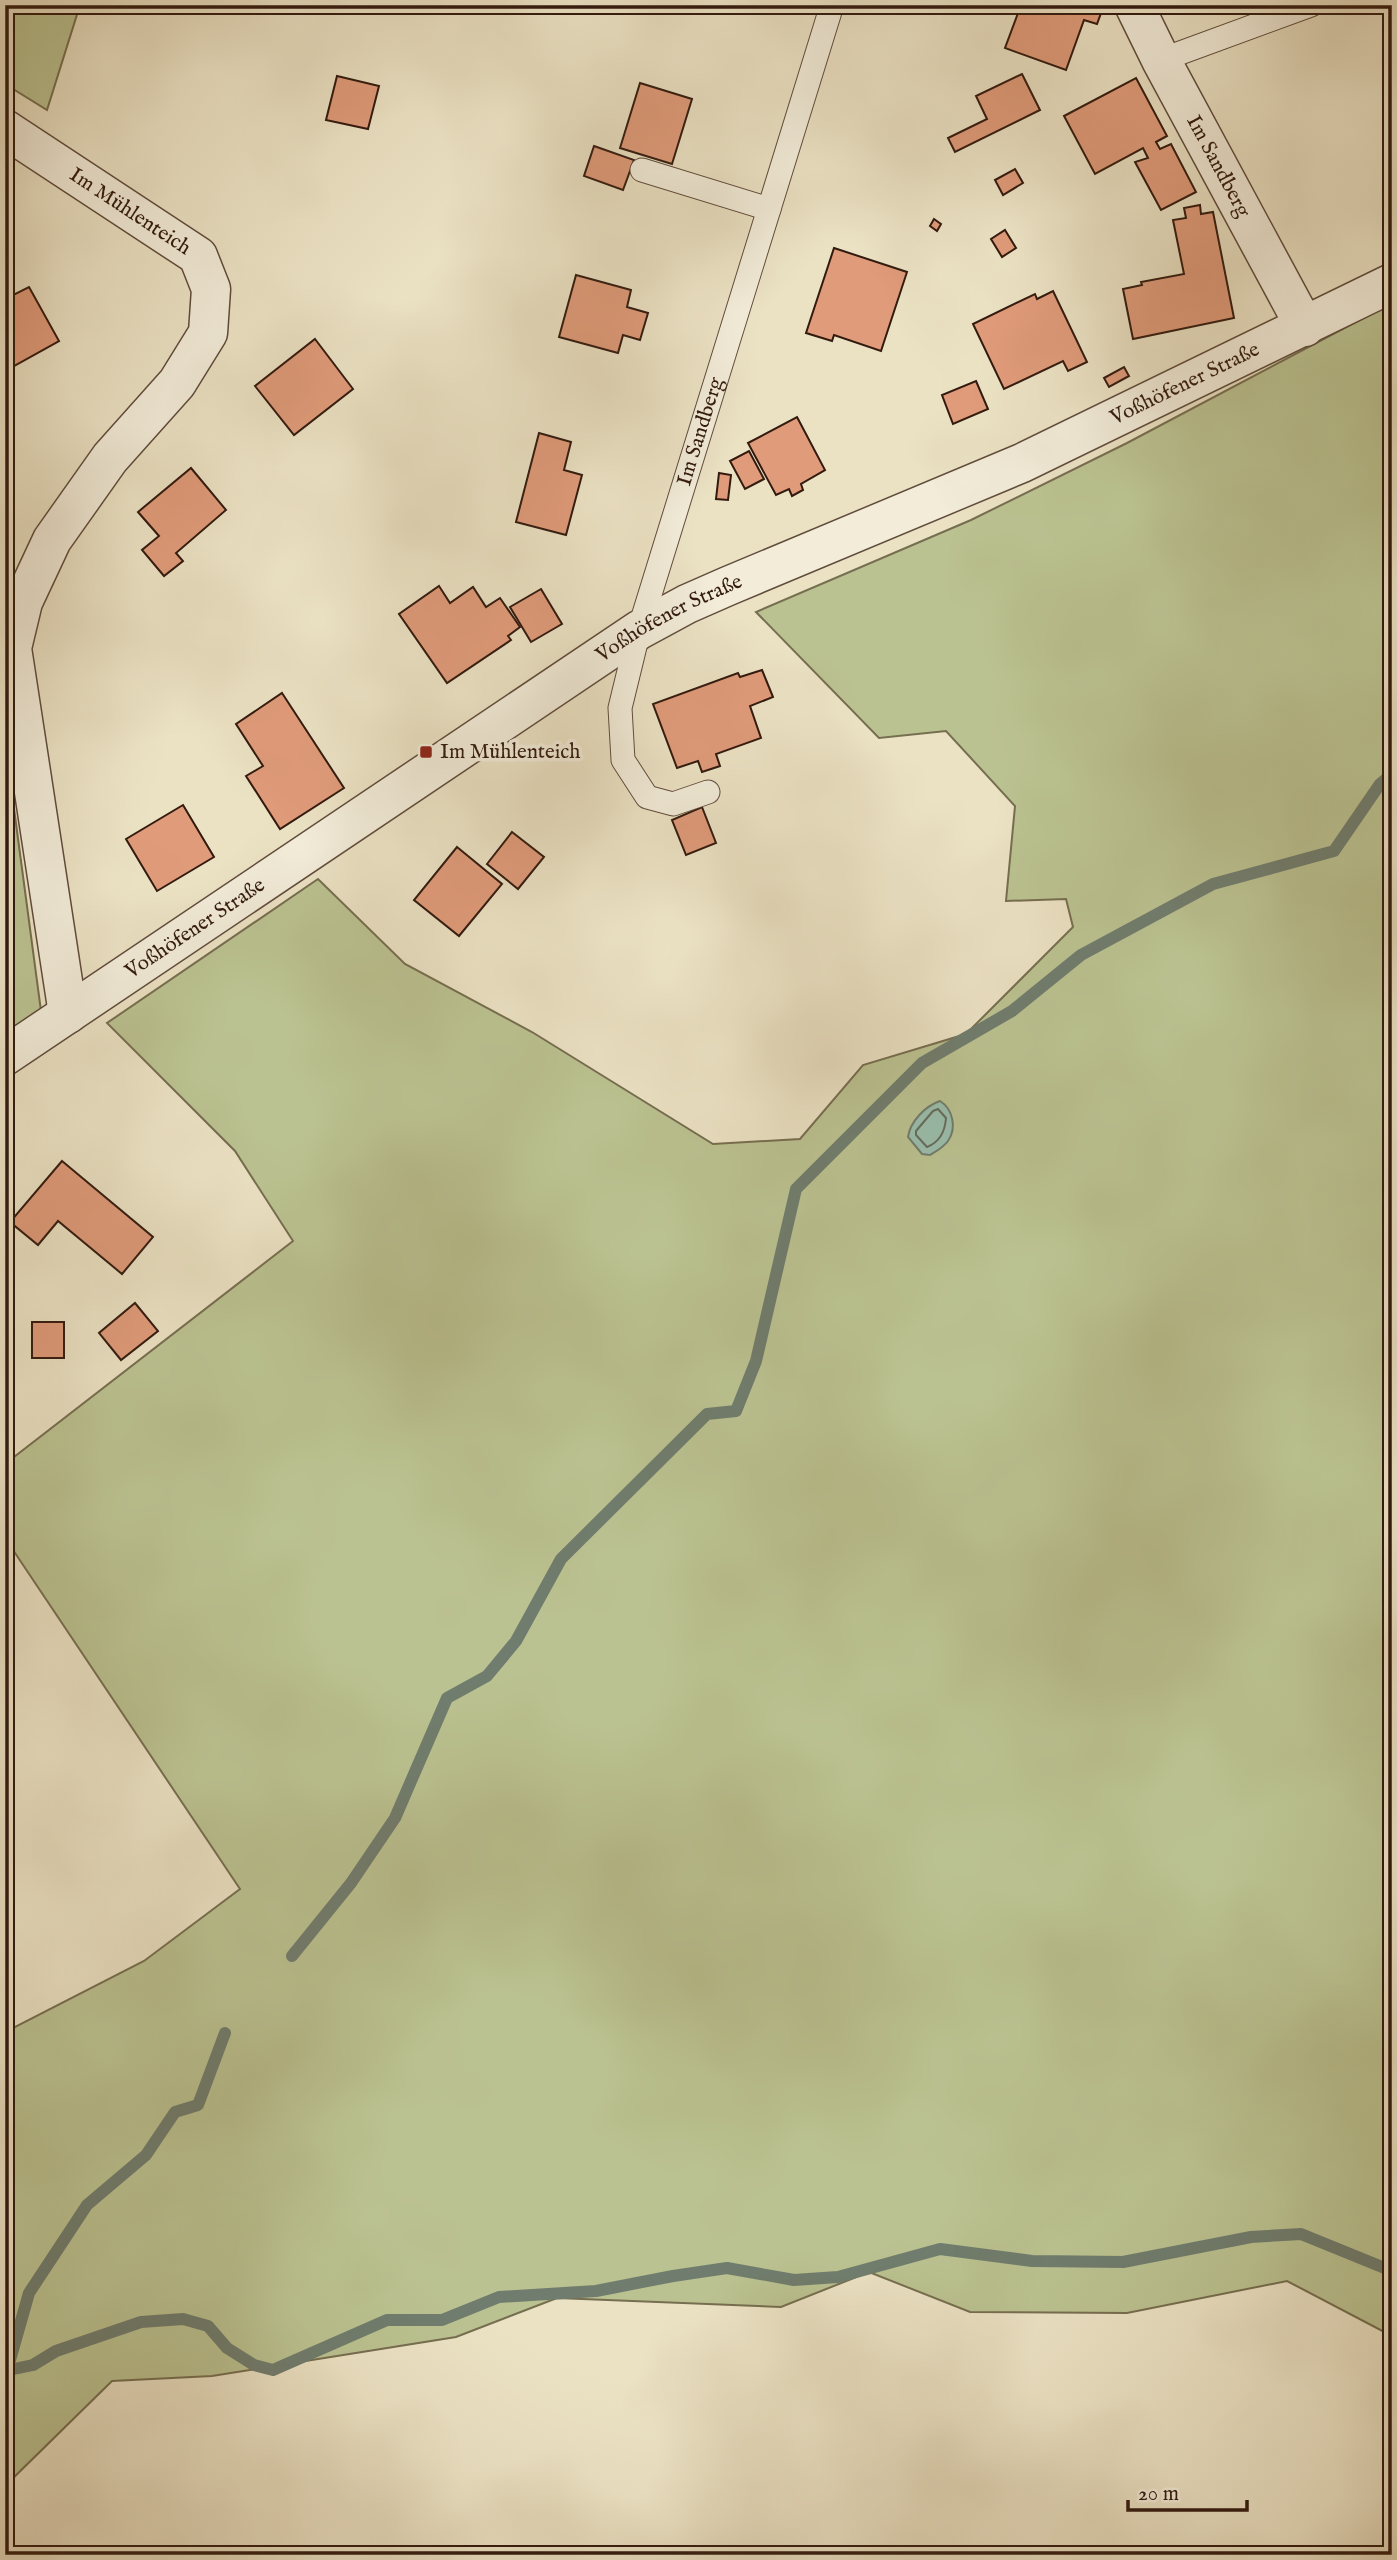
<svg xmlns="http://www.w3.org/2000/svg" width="1397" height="2560" viewBox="0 0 1397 2560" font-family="'IM FELL English',serif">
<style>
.green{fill:#bbc291;stroke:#766e50;stroke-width:2}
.water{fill:#99bfae;stroke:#707d6e;stroke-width:2}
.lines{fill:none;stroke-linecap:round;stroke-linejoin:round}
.shore{stroke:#666c5e;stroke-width:2}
.stream{stroke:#707d6e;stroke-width:12}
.building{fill:#e09b7a;stroke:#321a0f;stroke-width:2}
.service-casing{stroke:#604c3c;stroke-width:25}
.minor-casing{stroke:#604c3c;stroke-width:41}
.tertiary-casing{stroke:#604c3c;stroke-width:41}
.service{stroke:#f2ecd9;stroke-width:23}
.minor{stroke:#f2ecd9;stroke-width:38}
.tertiary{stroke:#f2ecd9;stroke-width:38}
.poi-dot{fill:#8f2418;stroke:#f2ecd9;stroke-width:2.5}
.labels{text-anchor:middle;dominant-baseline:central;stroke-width:7;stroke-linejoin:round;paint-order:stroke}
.street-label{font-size:21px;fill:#321a0f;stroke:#f2ecd9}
.poi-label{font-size:21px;fill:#321a0f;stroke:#f2ecd9;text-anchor:start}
</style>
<rect width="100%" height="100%" fill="#ebe2c4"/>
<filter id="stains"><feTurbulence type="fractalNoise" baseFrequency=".00286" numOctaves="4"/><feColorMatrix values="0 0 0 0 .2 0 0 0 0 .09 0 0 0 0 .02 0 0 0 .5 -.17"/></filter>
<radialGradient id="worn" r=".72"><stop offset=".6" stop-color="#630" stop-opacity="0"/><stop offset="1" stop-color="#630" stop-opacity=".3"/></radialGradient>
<g class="green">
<polygon points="5,5 80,5 47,110 5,84"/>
<polygon points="1392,303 1392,2336 1287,2281 1127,2313 970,2312 869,2272 781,2307 557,2298 456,2337 212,2376 112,2381 5,2486 5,2032 144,1961 240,1889 5,1538 5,1464 293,1241 235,1151 107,1023 318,879 405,964 532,1032 713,1144 800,1139 863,1065 966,1034 1073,927 1066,899 1006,901 1015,806 946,731 879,738 756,612 971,520 1127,443"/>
<polygon points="5,741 41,1011 5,1034"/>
</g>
<path class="water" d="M940,1101C953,1109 957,1128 948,1141C944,1147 935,1152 930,1155L922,1154L908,1137C910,1122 925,1106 940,1101Z"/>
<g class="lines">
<path class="shore" d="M938,1109L946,1118C945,1132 940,1142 927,1147L916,1135V1131L933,1111Z"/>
<g class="stream">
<polyline points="292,1956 351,1883 395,1818 447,1698 487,1676 516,1641 561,1559 707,1414 736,1411 756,1361 796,1189 922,1063 1012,1011 1081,955 1213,884 1334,851 1380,784 1392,774"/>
<polyline points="9,2370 33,2365 56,2351 141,2322 183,2319 208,2326 227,2348 254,2365 273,2370 387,2320 442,2320 499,2297 596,2291 673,2276 727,2268 794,2280 838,2277 940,2249 1032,2261 1123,2262 1251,2237 1301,2234 1392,2271"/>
<polyline points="6,2374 29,2293 87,2205 146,2155 175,2112 198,2105 225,2033"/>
</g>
</g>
<g class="building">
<polygon points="1021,5 1104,5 1097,24 1084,20 1066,70 1005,48"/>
<polygon points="1022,74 1040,110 955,152 948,138 987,119 976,96"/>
<polygon points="337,76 379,86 368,129 326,120"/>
<polygon points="1136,78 1167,136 1156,142 1160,149 1171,144 1196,192 1161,210 1135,162 1148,158 1143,148 1095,174 1064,116"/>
<polygon points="640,83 692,99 672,164 620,148"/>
<polygon points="594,146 634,160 623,190 584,176"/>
<polygon points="1015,169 1023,183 1003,195 995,180"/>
<polygon points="1200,205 1201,214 1213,212 1234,318 1133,339 1123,289 1142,285 1141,282 1184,274 1173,220 1186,218 1184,208"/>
<polygon points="934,219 941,224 937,231 930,226"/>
<polygon points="1005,230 1016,248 1002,257 991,239"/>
<polygon points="834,248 907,272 881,351 834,335 832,341 806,333"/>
<polygon points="576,275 631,290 627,307 648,313 640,340 623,335 618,353 559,337"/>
<polygon points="29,287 59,341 5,371 5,299"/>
<polygon points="1053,291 1087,362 1068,371 1063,361 1004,389 973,324 1035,294 1037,299"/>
<polygon points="315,339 353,389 294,435 255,386"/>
<polygon points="1124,367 1129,376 1109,387 1104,378"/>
<polygon points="976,381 988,409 953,424 942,395"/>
<polygon points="797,417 825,470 801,484 803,490 792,496 789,489 776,495 748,443"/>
<polygon points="539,433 571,442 564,470 582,475 566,535 516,522"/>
<polygon points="749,451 764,479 745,489 730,461"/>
<polygon points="191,468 226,510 176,553 183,561 164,576 142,550 159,536 138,512"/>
<polygon points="719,473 731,475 728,500 716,499"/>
<polygon points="439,586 450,603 473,587 486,607 500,598 520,627 508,636 511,640 447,683 399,614"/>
<polygon points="541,589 562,624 531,642 510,607"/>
<polygon points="762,670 773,697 750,706 761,738 716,754 720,766 702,772 698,761 677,768 653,704 738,673 740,677"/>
<polygon points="282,693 344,788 280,829 246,776 263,766 236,724"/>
<polygon points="183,805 214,857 157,891 126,839"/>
<polygon points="702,807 716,843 686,855 672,820"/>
<polygon points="512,832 544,857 518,889 487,864"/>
<polygon points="457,847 502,884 459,936 414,900"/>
<polygon points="62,1161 153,1237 122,1274 58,1221 38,1245 10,1222"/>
<polygon points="135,1303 158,1331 121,1360 99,1333"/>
<rect x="32" y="1322" width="32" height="36"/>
</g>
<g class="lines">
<g class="service-casing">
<g id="service">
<polyline points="1161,60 1311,5"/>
<polyline points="642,170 769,209"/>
<path id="s1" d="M708,792L673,804L647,797L623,760L620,708L639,630L832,5"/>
</g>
</g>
<g class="minor-casing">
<g id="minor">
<path id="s2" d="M1134,5L1161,60L1305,327"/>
<path id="s3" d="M5,129L198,256L211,289L208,333L177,383L110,458L52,540L23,602L12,648L68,1014"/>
</g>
</g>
<g class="tertiary-casing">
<g id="tertiary">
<path id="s4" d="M5,1056L639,630L687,604L728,586L1022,463L1392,283"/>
</g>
</g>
<use href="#service" class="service"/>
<use href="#minor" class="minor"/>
<use href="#tertiary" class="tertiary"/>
</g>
<rect class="poi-dot" x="419" y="745" width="14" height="14" rx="3.5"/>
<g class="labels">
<g class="street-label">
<text stroke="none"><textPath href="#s2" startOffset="182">Im Sandberg</textPath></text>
<text stroke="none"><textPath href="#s3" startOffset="150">Im Mühlenteich</textPath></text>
<text stroke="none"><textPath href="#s4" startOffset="1363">Voßhöfener Straße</textPath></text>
<text stroke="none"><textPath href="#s1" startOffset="448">Im Sandberg</textPath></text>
<text stroke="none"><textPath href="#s4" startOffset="796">Voßhöfener Straße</textPath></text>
<text stroke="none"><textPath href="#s4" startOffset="229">Voßhöfener Straße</textPath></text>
</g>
<g class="poi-label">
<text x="440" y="752">Im Mühlenteich</text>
</g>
</g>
<rect width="1397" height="2560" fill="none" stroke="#ebe2c4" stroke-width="28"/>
<rect x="7" y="7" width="1383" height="2546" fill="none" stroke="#321a0f" stroke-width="3.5"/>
<rect x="14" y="14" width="1369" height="2532" fill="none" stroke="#321a0f" stroke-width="2"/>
<path d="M1128 2500v10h119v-10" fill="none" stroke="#321a0f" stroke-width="3.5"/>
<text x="1138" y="2500" font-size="21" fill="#321a0f" stroke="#f2ecd9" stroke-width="5" paint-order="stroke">20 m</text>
<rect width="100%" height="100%" filter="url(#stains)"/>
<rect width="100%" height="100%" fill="url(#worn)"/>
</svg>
